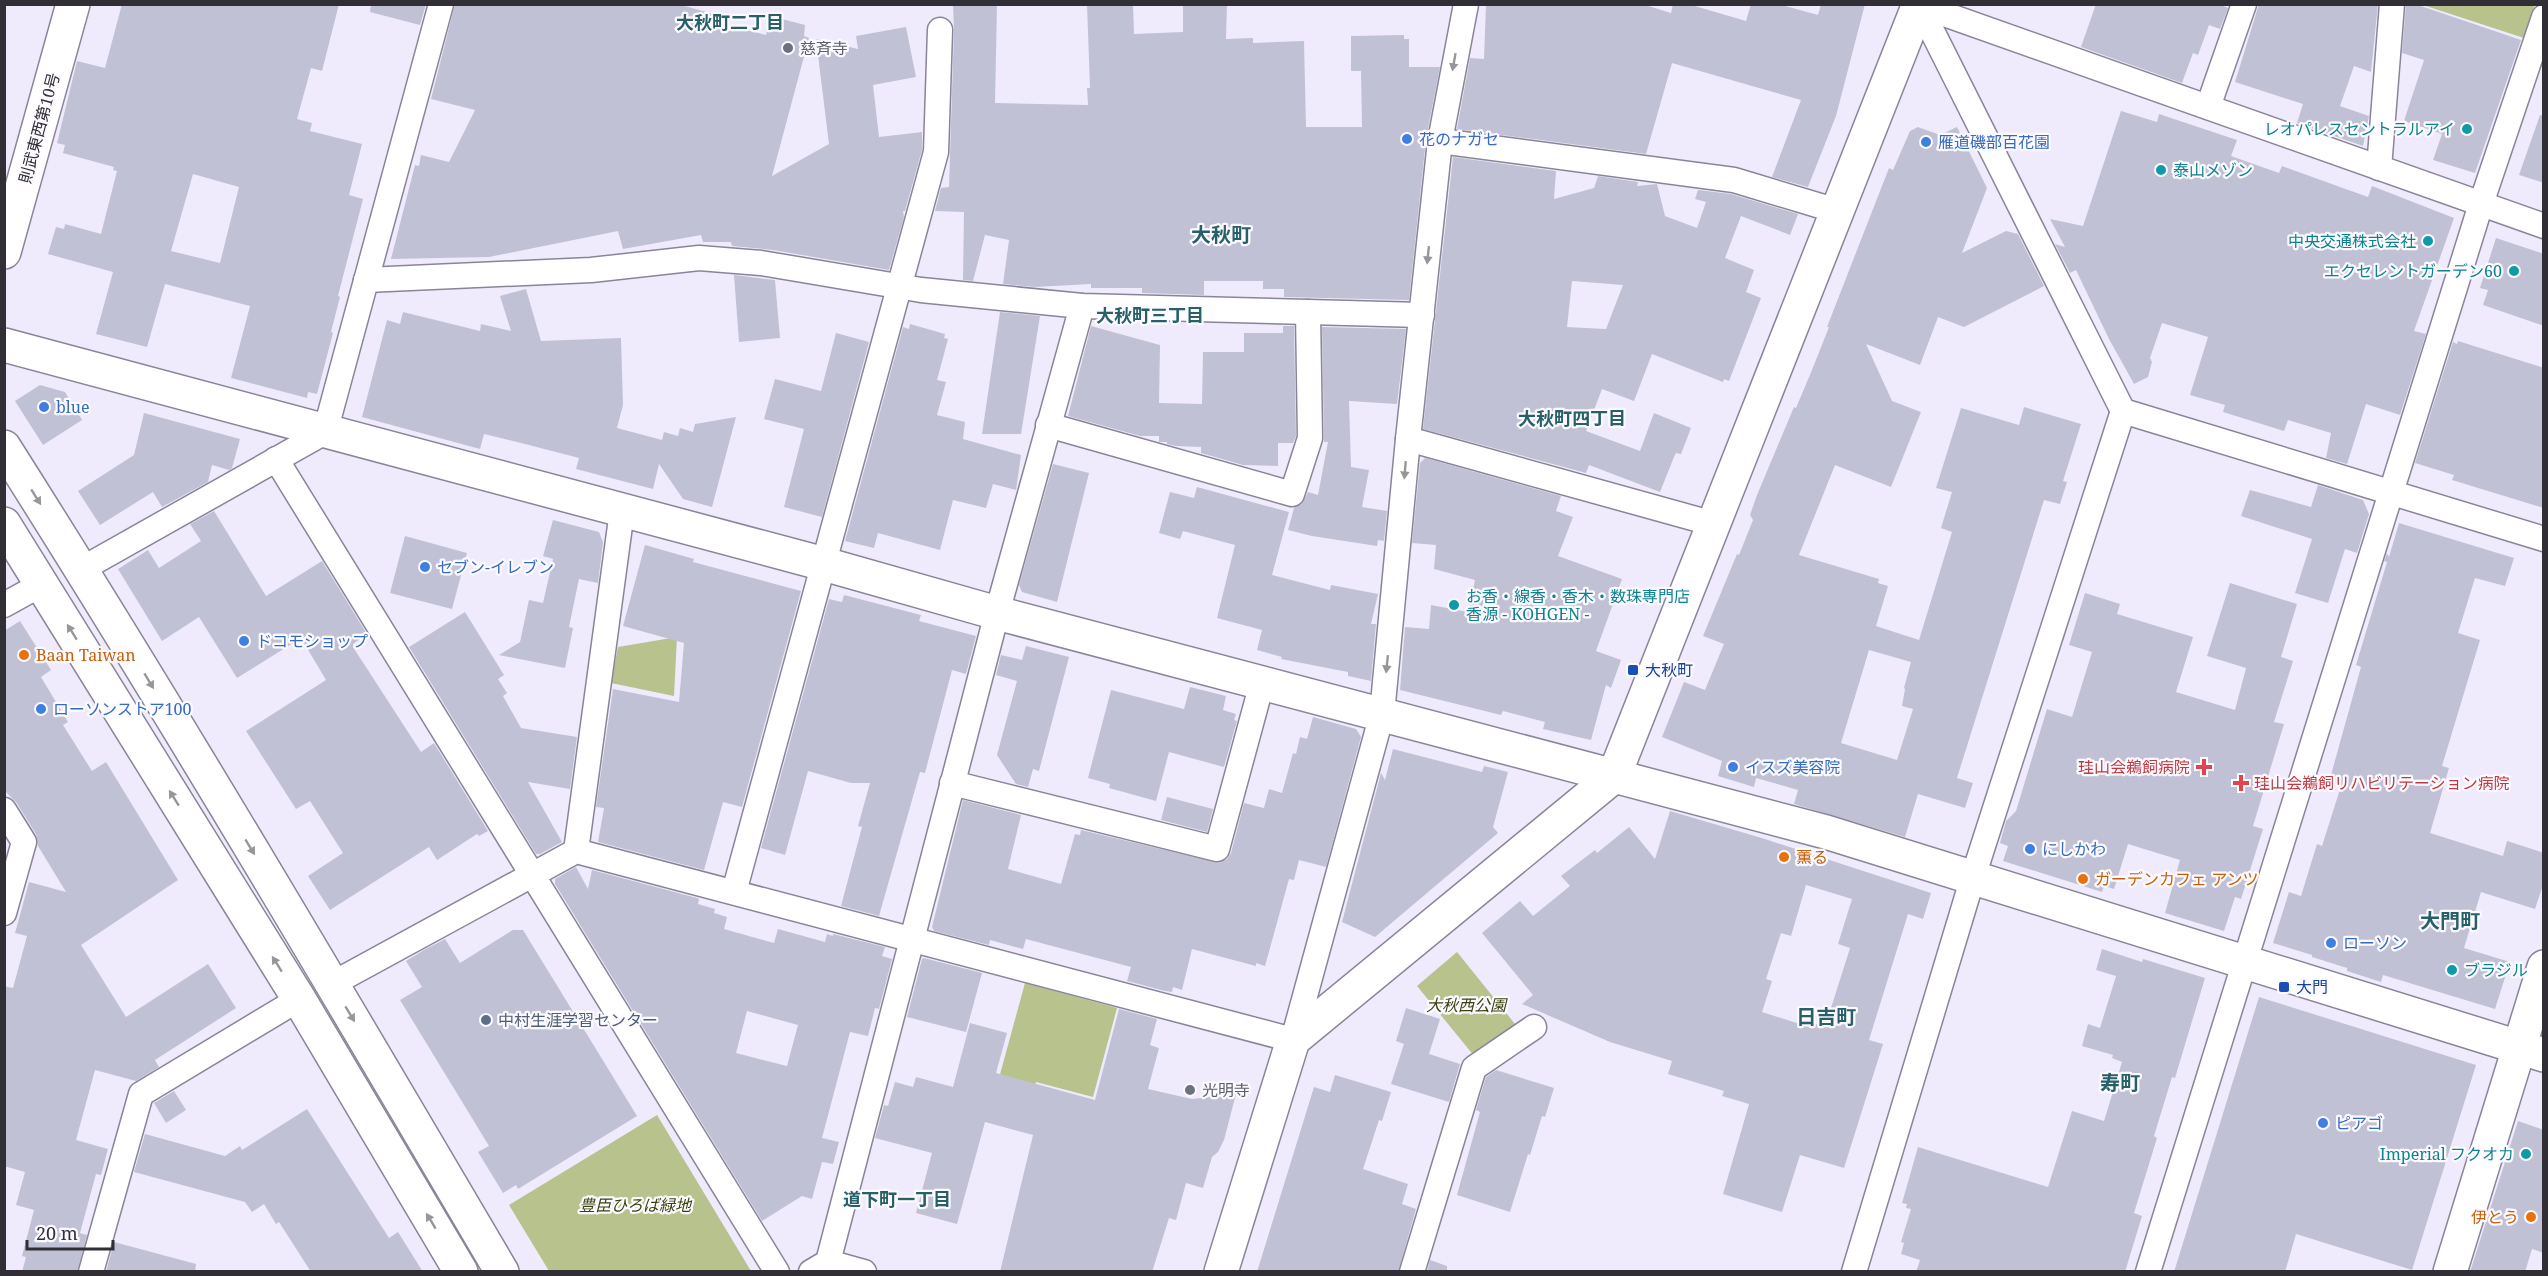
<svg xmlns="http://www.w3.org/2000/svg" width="2548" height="1276" viewBox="0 0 2548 1276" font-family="'Noto Serif','Noto Sans JP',serif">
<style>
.green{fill:#b7c28d}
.building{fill:#c1c1d5;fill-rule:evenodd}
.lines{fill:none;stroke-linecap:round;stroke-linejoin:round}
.street-casing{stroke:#8a8498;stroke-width:27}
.secondary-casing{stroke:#8a8498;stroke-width:36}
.street{stroke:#fff;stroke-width:24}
.secondary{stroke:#fff;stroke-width:33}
.oneway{fill:#98969a}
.worship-dot{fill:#6b7280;stroke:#fcfaff;stroke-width:2}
.culture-dot{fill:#0f9aa8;stroke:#fcfaff;stroke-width:2}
.shop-dot{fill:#3f7fe0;stroke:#fcfaff;stroke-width:2}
.food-dot{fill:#e8710a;stroke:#fcfaff;stroke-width:2}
.transit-dot{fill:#1a4fb4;stroke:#fcfaff;stroke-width:2}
.health-dot{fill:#e0444e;stroke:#fcfaff;stroke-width:2}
.service-dot{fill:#5c6f8a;stroke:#fcfaff;stroke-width:2}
.labels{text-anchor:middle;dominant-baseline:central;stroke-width:4.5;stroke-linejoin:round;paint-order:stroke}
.worship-label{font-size:16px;fill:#5b616d;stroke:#fcfaff;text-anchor:start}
.street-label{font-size:16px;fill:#312e36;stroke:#fcfaff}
.culture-label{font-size:16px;fill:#0d838f;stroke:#fcfaff;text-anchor:end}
.shop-label{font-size:16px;fill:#366cbe;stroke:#fcfaff;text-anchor:start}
.food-label{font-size:16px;fill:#c56008;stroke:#fcfaff;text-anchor:start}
.transit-label{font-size:16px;fill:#164399;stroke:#fcfaff;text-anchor:start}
.health-label{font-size:16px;fill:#be3a42;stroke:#fcfaff;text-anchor:end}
.park-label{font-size:16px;font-style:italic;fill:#39410f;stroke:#fcfaff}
.service-label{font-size:16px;fill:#4e5e75;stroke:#fcfaff;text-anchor:start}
.neighbourhood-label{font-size:18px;font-weight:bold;fill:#276068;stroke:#fcfaff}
.quarter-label{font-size:20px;font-weight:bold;fill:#276068;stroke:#fcfaff}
</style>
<rect width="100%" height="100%" fill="#efebfc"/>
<g class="green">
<polygon points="2423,5 2535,5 2524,38"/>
<polygon points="677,637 674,696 611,683 618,647"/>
<polygon points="1457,952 1515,1024 1475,1057 1417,986"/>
<polygon points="1025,983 1117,1008 1093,1097 1036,1082 1031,1099 996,1089"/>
<polygon points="657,1115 751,1271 549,1271 509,1205"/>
</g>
<g class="building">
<path d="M122,4H339L322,71L311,68L297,119L312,123L310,131L362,144L349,195L363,199L338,296L340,297L331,332L333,333L317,394L308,392L307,398L231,378L250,306L165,284L147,347L96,334L113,272L48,254L56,227L64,229L65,224L101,234L117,171L113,170L114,167L63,153L65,145L57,143L77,61L105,68ZM193,174L239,187L220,263L171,251Z"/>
<polygon points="371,4 426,4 420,25 370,12"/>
<polygon points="455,4 678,4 724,17 722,24 766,35 768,27 775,29 778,18 805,25 804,36 809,38 772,176 829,144 816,39 858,49 856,36 906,27 916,77 873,85 879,137 922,132 922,150 905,211 903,211 904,217 889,270 773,250 732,246 731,242 703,242 701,235 623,249 618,231 489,257 391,259 415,165 419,166 421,155 449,162 475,110 431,99"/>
<polygon points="953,4 997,4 995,103 1088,105 1087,88 1090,88 1087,4 1133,4 1134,34 1183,32 1183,4 1227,4 1226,39 1253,38 1253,43 1304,41 1306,127 1362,127 1361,71 1351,71 1351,36 1404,35 1404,39 1409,39 1409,67 1440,67 1426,139 1409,300 1284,297 1284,289 1263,289 1263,281 1204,281 1204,295 1142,293 1142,288 1091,288 1091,284 1035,287 1003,284 1009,240 985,235 973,281 963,280 964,212 935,211 941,188 949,187 954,30"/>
<polygon points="1486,4 1642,4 1671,13 1673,4 1688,4 1746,21 1751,4 1778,4 1818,15 1821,4 1865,4 1836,116 1808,187 1772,177 1801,100 1672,63 1646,154 1457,129 1470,58 1484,59"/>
<polygon points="2096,4 2219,4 2228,8 2220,29 2209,25 2198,55 2193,53 2182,83 2081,47"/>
<polygon points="2259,4 2378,4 2371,72 2354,66 2340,106 2369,116 2363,146 2297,123 2303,104 2235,82"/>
<polygon points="2406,4 2415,4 2521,40 2475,173 2433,160 2442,134 2404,121 2424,60 2402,53"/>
<polygon points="2121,111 2157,122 2159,114 2237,140 2231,156 2279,173 2282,166 2368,197 2372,186 2454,218 2414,331 2426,334 2400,415 2366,404 2347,464 2326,458 2331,433 2288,420 2284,431 2223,412 2225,405 2190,395 2208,337 2162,323 2150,358 2152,362 2148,377 2134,384 2109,339 2076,270 2070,273 2055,244 2065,247 2050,219 2083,226"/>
<polygon points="2540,115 2544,116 2544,183 2519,175"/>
<path d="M1918,127L1940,135L1957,127L1987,188L1962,253L2006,231L2018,234L2044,286L1964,327L1938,317L1920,365L1866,344L1892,401L1921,412L1891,487L1835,465L1799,555L1879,579L1878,583L1888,586L1876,626L1919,640L1952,532L1941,528L1952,492L1936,488L1961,408L2019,425L2024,407L2081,424L2063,481L2067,482L2060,504L2044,500L1957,778L1973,783L1965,808L1918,794L1905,837L1794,804L1798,790L1756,778L1754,787L1718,776L1722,761L1662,737L1684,682L1705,690L1724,644L1703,636L1737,554L1739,555L1753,520L1750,515L1757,495L1794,407L1796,408L1812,370L1829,327H1827L1889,168L1893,170L1910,131ZM1869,650L1911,662L1904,688L1905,689L1902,706L1913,709L1897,760L1841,743Z"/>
<path d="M1453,157L1556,171L1554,199L1594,188L1598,176L1638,182L1637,186L1657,184L1665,216L1697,228L1706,202L1695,199L1698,190L1731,194L1798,214L1790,235L1741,216L1725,258L1754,270L1746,292L1761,298L1729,381L1724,379L1723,382L1652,354L1634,401L1602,389L1586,431L1640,451L1654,413L1691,428L1681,454L1676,453L1674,457L1660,492L1589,465L1586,473L1423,429ZM1572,281L1623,285L1606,329L1567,327Z"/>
<polygon points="2496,238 2544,254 2544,326 2483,305 2488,290 2480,288"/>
<polygon points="734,275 775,280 780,338 739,342"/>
<polygon points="526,289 541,341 621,338 623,405 617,428 662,440 664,432 678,436 680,428 693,432 695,424 736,417 712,507 683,499 659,464 653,489 576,469 579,458 529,445 484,434 480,449 362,417 387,320 400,324 403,312 480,331 481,324 511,331 500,296"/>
<polygon points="1000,312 1040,316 1021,434 982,434"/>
<polygon points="910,324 945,334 944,338 948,339 937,380 946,382 937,415 965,422 963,439 1021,455 1016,490 993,484 986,508 953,500 940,550 878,533 874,548 845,541 903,327 909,329"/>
<polygon points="1091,326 1160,345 1159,403 1202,404 1203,352 1244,352 1244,333 1283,333 1283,326 1294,326 1296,436 1293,443 1278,443 1278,466 1243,465 1201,453 1201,447 1176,446 1167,444 1167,442 1159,442 1159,436 1140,436 1068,416"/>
<polygon points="1322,327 1406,329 1397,404 1349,401 1351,467 1369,470 1362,507 1387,511 1384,541 1378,540 1377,546 1312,536 1288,530 1294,508 1302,504 1308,492 1318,495 1328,442 1324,442"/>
<polygon points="836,333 869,342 822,517 784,507 804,429 764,419 775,379 821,391"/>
<polygon points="2458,341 2544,368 2544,508 2452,480 2454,475 2415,463 2453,342 2457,344"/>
<polygon points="40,385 65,392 82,420 43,445 15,401"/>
<polygon points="144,413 240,439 232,468 229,470 212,465 208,482 162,507 153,492 100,525 78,491 134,455"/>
<polygon points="1425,458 1561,496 1556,511 1573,517 1558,556 1622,579 1596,651 1621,660 1611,688 1606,685 1591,740 1543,729 1545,722 1503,711 1501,715 1400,690 1405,627 1429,629 1431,605 1468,612 1475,580 1434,569 1436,545 1412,543 1420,463"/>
<polygon points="1053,464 1089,473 1057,602 1022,592 1019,585"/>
<polygon points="2318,485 2363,500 2369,514 2357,553 2345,549 2328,603 2295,593 2312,539 2241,516 2250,490 2311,507"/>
<polygon points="1197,487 1289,512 1272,575 1330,590 1331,585 1378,594 1371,624 1376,624 1371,681 1348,676 1348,672 1281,659 1282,657 1257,650 1262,630 1217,618 1235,545 1183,531 1180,539 1159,533 1170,492 1194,498"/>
<polygon points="214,511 266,596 322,561 367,634 353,644 353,647 421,752 434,743 488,831 479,836 477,834 437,860 429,847 330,910 308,876 343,853 310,801 296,809 246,731 326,680 301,638 237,678 199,617 162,641 118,569 148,550 159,568 201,541 190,524"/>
<polygon points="553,520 599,532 603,542 598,583 579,579 569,627 573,628 565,668 499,655 520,642 529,600 543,603 553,559 543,556"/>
<polygon points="2399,523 2514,558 2505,586 2475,578 2458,633 2480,640 2442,766 2449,768 2430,833 2503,856 2507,841 2544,853 2544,882 2535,909 2481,892 2464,948 2510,962 2495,1009 2383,975 2381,982 2347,971 2347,968 2312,957 2312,955 2273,943 2289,892 2301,896 2317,844 2322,846 2341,786 2329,782 2361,667 2356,665 2387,562 2384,561 2387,553 2389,557"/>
<polygon points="405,536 467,553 452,609 390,593"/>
<polygon points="645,545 694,559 693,562 801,591 742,807 723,802 704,870 598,842 604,808 596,807 613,689 679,702 684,643 623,626"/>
<polygon points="2230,583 2297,604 2281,657 2293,661 2274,722 2284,724 2253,826 2263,829 2241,899 2235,897 2224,931 2165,913 2180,860 2128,844 2114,889 2104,886 2102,892 2003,861 2008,846 2000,843 2006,821 2016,811 2047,709 2072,717 2092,652 2069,645 2085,593 2120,604 2117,614 2193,637 2176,692 2235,710 2246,668 2207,656"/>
<polygon points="844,595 921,615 919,621 976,636 966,674 952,670 925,773 920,772 879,916 841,906 862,827 858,826 870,783 851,783 808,771 785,855 761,848 829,599 842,602"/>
<polygon points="465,612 504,675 498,679 507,693 503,696 521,728 577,737 570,789 528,782 562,842 540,854 536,854 409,647"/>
<polygon points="20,621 51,670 41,677 68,722 63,725 92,771 106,762 178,880 81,945 126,1017 208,964 236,1008 155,1060 159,1067 136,1081 95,1070 76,1140 108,1149 101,1175 96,1174 80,1233 87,1235 77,1272 22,1272 26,1257 22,1256 34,1210 16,1205 25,1172 4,1166 4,986 13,988 27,936 15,933 29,882 66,892 38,846 36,834 16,802 4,790 4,631"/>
<polygon points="1026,646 1069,657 1039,771 1033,769 1028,787 1016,784 997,755 1017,681 996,675 1001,655 1022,660"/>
<polygon points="1190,687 1226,696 1223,710 1236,714 1234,720 1237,721 1224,767 1169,752 1156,801 1109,788 1110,784 1088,778 1111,690 1184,709"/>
<polygon points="1313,717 1356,729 1361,737 1326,867 1299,860 1294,880 1289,879 1265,966 1256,963 1256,966 1192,949 1182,990 1173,987 1172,992 1165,991 1127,981 1131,967 1026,939 1023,949 990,940 989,945 934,931 932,927 963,800 1021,815 1008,869 1061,884 1075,834 1080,835 1081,830 1220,863 1227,859 1231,853 1244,803 1264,808 1269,789 1282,793 1293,753 1296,754 1300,737 1307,739"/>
<polygon points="1393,749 1482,772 1484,766 1508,772 1493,827 1498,833 1375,937 1342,922 1381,773 1385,780"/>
<polygon points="1167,797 1213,809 1207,832 1161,820"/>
<path d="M1670,811L1765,839L1931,893L1923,919L1908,914L1869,1040L1883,1044L1844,1168L1800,1155L1782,1212L1723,1194L1749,1104L1722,1096L1724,1091L1668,1074L1672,1061L1610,1042L1522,1004L1533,995L1482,933L1520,901L1533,916L1570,886L1561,876L1595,850L1597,853L1629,827L1655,859ZM1806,885L1852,899L1838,944L1850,948L1825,1027L1807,1021L1806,1026L1762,1012L1772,981L1766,979L1781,933L1791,936Z"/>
<path d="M576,867L588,889L592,870L697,898L699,899L698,904L715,909L714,913L727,917L724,929L774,943L778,929L825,942L827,934L833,936V934L885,947L882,956L892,959L879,1009L875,1008L868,1036L850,1032L822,1138L839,1142L833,1164L822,1162L812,1199L802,1196L762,1221L555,884V879ZM747,1011L798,1025L787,1066L736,1053Z"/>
<polygon points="513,930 523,930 637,1116 518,1189 516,1185 503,1193 478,1152 489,1146 400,1000 422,987 406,961 424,950 445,939 460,963"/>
<polygon points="2102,949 2142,962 2143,959 2205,978 2175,1078 2172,1077 2154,1136 2157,1138 2134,1213 2142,1216 2125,1272 1916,1272 1920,1260 1901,1254 1904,1243 1901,1242 1911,1209 1906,1208 1907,1204 1902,1203 1918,1147 2048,1187 2072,1111 2104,1121 2122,1062 2112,1058 2113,1055 2082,1046 2088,1024 2100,1028 2116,976 2096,970"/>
<polygon points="924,958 982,973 966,1032 907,1017 922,959"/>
<polygon points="2259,997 2476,1065 2412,1270 2296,1234 2285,1272 2174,1272"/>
<polygon points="1406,1008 1440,1019 1429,1054 1460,1064 1449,1102 1391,1084 1404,1044 1396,1041"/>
<polygon points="1119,1009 1157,1019 1150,1045 1159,1048 1148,1089 1192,1099 1236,1094 1224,1140 1218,1152 1212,1157 1203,1188 1186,1183 1176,1220 1169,1218 1152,1272 1000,1272 1033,1135 985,1122 957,1224 916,1213 932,1153 875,1138 884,1105 888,1106 895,1082 913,1087 916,1077 953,1087 970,1023 1007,1033 996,1073 1095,1100"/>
<polygon points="1496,1070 1554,1088 1545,1117 1542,1116 1530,1155 1528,1154 1510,1212 1457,1195 1480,1112 1476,1110 1486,1077"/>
<polygon points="1335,1075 1391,1092 1382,1121 1379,1120 1363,1169 1408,1184 1402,1204 1416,1209 1398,1272 1257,1272 1314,1087 1330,1092"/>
<polygon points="174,1091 186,1110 166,1123 154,1103"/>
<polygon points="307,1109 389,1238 398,1232 423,1272 311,1272 279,1222 276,1224 264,1204 252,1212 245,1202 134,1172 145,1134 225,1156 240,1146 242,1150"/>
<polygon points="2518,1121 2544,1130 2544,1253 2532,1249 2525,1272 2470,1272"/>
<polygon points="114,1242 196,1264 195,1272 106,1272"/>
<polygon points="1430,1260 1447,1266 1447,1272 1427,1272"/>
</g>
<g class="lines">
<g class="street-casing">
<g id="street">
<polyline points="1916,4 2544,226"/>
<polyline points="1919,5 2123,411 2544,539"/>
<polyline points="2208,107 2244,4"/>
<polyline points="1440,141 1734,180 1837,211"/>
<polyline points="2379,168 2392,4"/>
<polyline points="366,280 591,270 699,258 761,263 921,290 1082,306 1422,315"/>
<polyline points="1048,425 1292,494 1310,438 1308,312"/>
<polyline points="1408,439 1714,524"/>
<polyline points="276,459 777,1272"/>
<polyline points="82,569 325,432 441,4"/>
<polyline points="4,605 42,584"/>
<polyline points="952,783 1217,849 1262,683"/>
<polyline points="4,810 24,842 4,913"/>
<polyline points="576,851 622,511"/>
<polyline points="734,892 936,152 940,30"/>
<polyline points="332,984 576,851 1293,1040 1382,714 1408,439 1440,141 1466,4"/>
<polyline points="828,1262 997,613 1082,306"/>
<polyline points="91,1272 141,1094 299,999"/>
<polyline points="811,1272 828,1262 864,1272"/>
<polyline points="1412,1272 1474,1068 1534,1027"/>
<polyline points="1854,1272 1973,877 2123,411"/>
<polyline points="2148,1272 2481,204 2544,17"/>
</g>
</g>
<g class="secondary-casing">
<g id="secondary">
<polyline points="4,252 73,4"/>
<polyline points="4,345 824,564 997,613 1826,832 2544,1055"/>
<path d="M4,447C176,718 339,995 502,1272"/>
<polyline points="4,524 299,999 461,1272"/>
<polyline points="1221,1272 1293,1040 1614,776 1919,4"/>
<polyline points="2450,1272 2544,967"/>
</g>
</g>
<use href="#street" class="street"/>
<use href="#secondary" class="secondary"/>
</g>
<defs><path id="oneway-solid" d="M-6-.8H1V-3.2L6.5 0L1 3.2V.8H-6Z" transform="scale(1.5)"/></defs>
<g class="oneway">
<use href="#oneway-solid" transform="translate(1454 62) rotate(100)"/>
<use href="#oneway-solid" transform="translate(1428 255) rotate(96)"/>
<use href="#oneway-solid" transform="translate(1405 470) rotate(95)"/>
<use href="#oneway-solid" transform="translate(36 497) rotate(58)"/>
<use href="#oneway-solid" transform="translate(72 632) rotate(-122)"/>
<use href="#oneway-solid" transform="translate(1387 664) rotate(96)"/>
<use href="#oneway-solid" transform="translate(149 681) rotate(59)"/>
<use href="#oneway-solid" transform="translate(174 798) rotate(-122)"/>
<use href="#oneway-solid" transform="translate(250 847) rotate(59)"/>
<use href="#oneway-solid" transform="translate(277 964) rotate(-122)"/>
<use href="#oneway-solid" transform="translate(350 1014) rotate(59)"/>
<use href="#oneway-solid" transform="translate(431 1221) rotate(-121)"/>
</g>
<g class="worship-dot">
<circle cx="788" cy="48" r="6"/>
<circle cx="1190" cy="1090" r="6"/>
</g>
<g class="culture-dot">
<circle cx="2467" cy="129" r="6"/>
<circle cx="2161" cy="170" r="6"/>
<circle cx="2428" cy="241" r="6"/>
<circle cx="2514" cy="271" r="6"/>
<circle cx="1454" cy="605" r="6"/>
<circle cx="2452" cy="970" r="6"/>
<circle cx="2526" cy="1154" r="6"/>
</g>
<g class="shop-dot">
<circle cx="1407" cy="139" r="6"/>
<circle cx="1926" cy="142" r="6"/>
<circle cx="44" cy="407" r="6"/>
<circle cx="425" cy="567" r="6"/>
<circle cx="244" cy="641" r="6"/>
<circle cx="41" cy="709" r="6"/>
<circle cx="1733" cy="767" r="6"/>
<circle cx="2030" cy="849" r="6"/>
<circle cx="2331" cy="943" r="6"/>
<circle cx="2323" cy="1123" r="6"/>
</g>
<g class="food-dot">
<circle cx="24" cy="655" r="6"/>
<circle cx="1784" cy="857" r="6"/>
<circle cx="2083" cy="879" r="6"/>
<circle cx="2531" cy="1217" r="6"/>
</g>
<g class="transit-dot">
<rect x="1627" y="664" width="12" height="12" rx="3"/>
<rect x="2278" y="981" width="12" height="12" rx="3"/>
</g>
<g class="health-dot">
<path d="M2201 758h6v6h6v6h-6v6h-6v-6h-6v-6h6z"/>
<path d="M2238 774h6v6h6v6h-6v6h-6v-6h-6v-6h6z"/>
</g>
<circle class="service-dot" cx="486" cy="1020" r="6"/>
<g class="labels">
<g class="worship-label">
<text x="800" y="48">慈斉寺</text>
<text x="1202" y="1090">光明寺</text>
</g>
<g class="street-label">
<text transform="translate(39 128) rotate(-75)">則武東西第10号</text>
</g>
<g class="culture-label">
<text x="2455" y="129">レオパレスセントラルアイ</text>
<text x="2173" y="170" text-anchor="start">泰山メゾン</text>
<text x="2416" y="241">中央交通株式会社</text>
<text x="2502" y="271">エクセレントガーデン60</text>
<text x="1466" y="596" text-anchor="start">お香・線香・香木・数珠専門店<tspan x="1466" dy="18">香源 - KOHGEN -</tspan></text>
<text x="2464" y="970" text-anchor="start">ブラジル</text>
<text x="2514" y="1154">Imperial フクオカ</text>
</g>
<g class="shop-label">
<text x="1419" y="139">花のナガセ</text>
<text x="1938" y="142">雁道磯部百花園</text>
<text x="56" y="407">blue</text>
<text x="437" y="567">セブン-イレブン</text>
<text x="256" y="641">ドコモショップ</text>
<text x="53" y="709">ローソンストア100</text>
<text x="1745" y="767">イスズ美容院</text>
<text x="2042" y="849">にしかわ</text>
<text x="2343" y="943">ローソン</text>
<text x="2335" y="1123">ピアゴ</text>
</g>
<g class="food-label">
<text x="36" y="655">Baan Taiwan</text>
<text x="1796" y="857">薫る</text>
<text x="2095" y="879">ガーデンカフェ アンツ</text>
<text x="2519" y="1217" text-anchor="end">伊とう</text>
</g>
<g class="transit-label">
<text x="1645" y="670">大秋町</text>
<text x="2296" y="987">大門</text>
</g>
<g class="health-label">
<text x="2190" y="767">珪山会鵜飼病院</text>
<text x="2254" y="783" text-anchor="start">珪山会鵜飼リハビリテーション病院</text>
</g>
<g class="park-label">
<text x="1466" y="1005">大秋西公園</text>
<text x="635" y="1205">豊臣ひろば緑地</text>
</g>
<g class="service-label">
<text x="498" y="1020">中村生涯学習センター</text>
</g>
<g class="neighbourhood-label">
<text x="730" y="22">大秋町二丁目</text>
<text x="1150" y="315">大秋町三丁目</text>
<text x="1572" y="418">大秋町四丁目</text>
<text x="897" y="1199">道下町一丁目</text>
</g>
<g class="quarter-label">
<text x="1221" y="234">大秋町</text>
<text x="2450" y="920">大門町</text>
<text x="1826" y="1016">日吉町</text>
<text x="2120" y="1082">寿町</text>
</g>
</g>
<rect width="2548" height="1276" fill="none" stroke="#312e36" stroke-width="12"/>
<path d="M27 1240v9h86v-9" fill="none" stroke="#312e36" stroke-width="3"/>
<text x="36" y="1240" font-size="18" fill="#312e36" stroke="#fcfaff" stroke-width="4.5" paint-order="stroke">20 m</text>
</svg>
